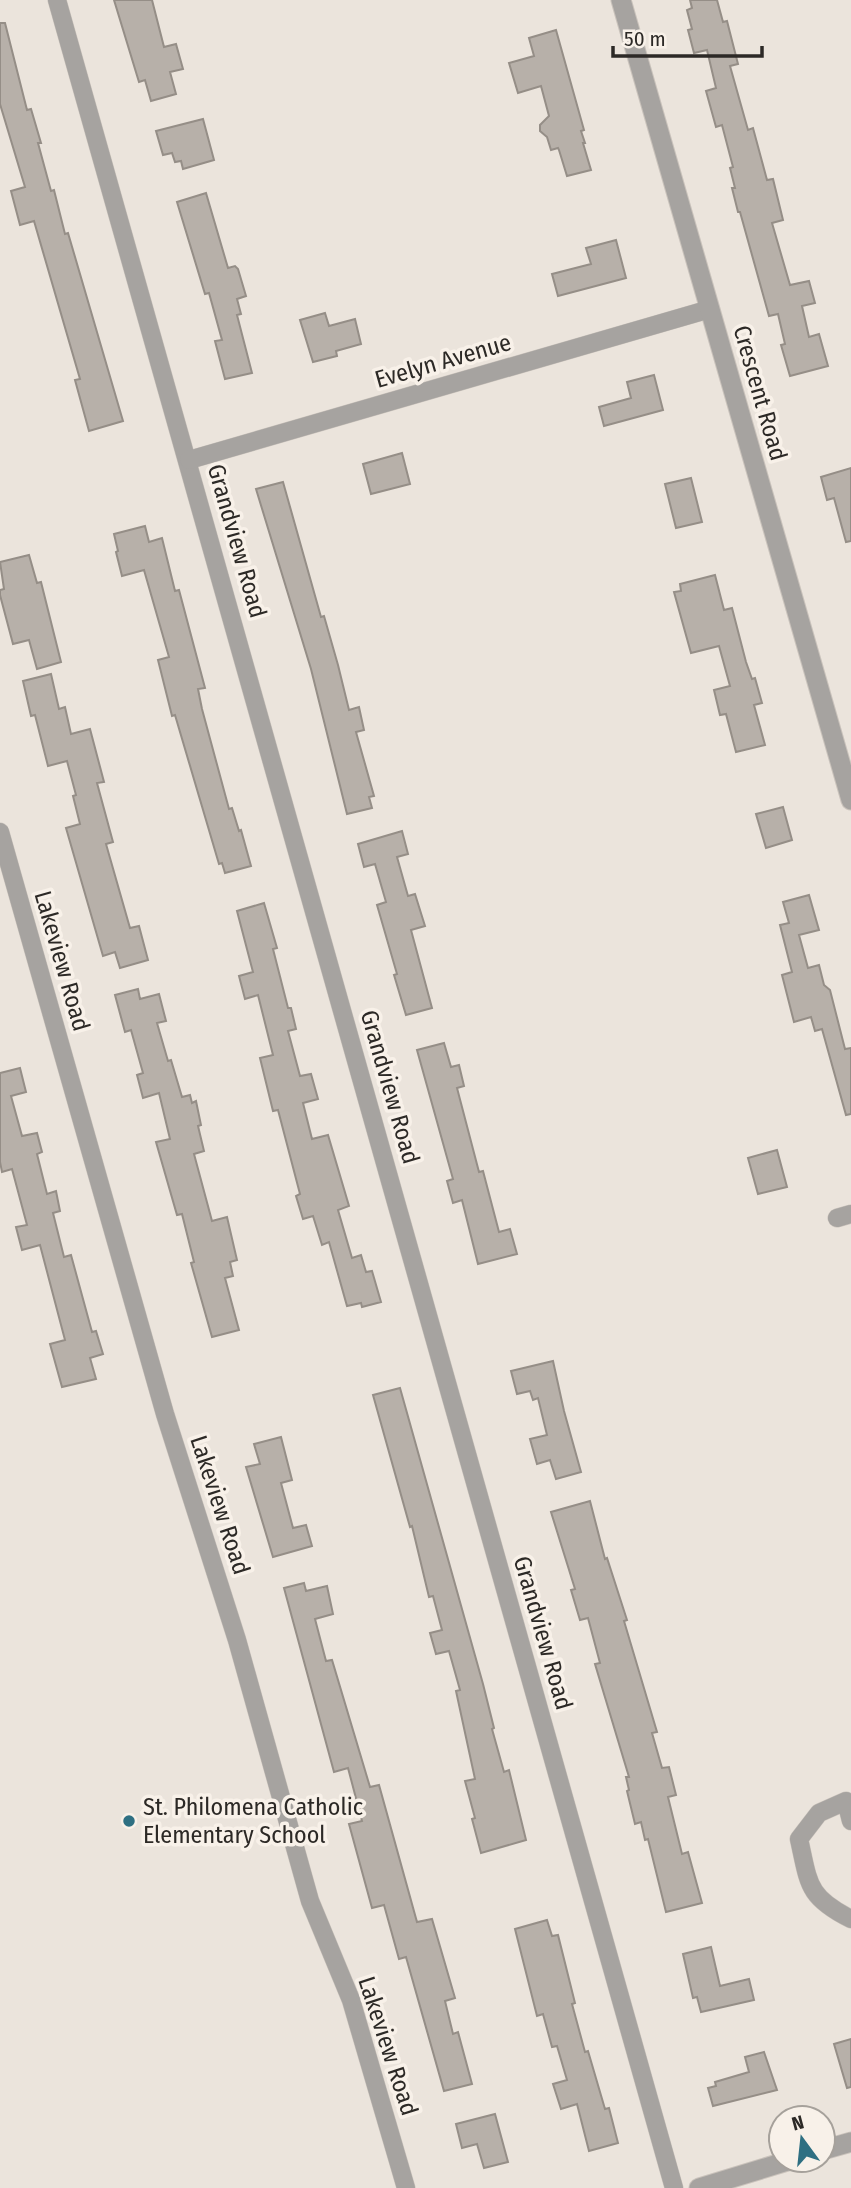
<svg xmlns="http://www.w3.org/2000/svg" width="851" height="2188" viewBox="0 0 851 2188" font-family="'Fira Sans Condensed',sans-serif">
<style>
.building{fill:#b7b0a9;stroke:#958e87;stroke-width:2}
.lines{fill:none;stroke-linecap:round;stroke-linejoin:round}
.minor-casing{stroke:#c9c2bb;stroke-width:19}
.tertiary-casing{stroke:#c9c2bb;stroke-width:21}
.minor{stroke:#a6a3a0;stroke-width:18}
.tertiary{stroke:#a6a3a0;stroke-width:19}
.poi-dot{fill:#2e6f82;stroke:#f8f1e9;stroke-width:2.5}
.labels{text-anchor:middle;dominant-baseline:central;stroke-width:7;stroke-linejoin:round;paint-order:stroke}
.street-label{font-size:24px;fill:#2c2926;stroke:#f8f1e9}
.poi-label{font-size:24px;fill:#2c2926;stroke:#f8f1e9;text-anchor:start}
</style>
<rect width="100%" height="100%" fill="#ebe4dc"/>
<g class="building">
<polygon points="114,0 152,0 164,47 176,44 183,69 170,72 176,94 151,101 145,80 139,82"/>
<polygon points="690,0 717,0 723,22 727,21 738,64 730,66 748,130 753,128 767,180 773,179 783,220 772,223 790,285 809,281 815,303 802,306 809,337 819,334 828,366 790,376 781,345 785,344 778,314 769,316 740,212 738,212 732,188 735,188 730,168 733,167 722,125 716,127 706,91 716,88 707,50 694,53 688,30 692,29 687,10 692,8"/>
<polygon points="0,23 5,23 27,110 31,109 41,143 38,143 51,191 54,190 65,234 68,233 123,421 89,431 75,380 80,379 34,221 20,225 11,191 25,187 0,104"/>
<polygon points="556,30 584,130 581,131 585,143 583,143 591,170 567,176 559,150 558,148 551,150 547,137 540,131 540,125 549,116 541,86 518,93 509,63 534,56 529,38"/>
<polygon points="203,119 214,160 183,169 181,161 175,162 172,153 163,155 156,131"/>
<polygon points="206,193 228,268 235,266 238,269 246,296 237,299 241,314 237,315 252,373 225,379 215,341 222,340 209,293 205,294 177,202"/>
<polygon points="616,240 626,278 558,296 552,274 591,264 586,248"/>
<polygon points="325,313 329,326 355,319 361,344 336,351 337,356 313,362 300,320"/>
<polygon points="654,375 663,410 604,426 599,407 631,398 627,382"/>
<polygon points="402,453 410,484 371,494 363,464"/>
<polygon points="851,468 851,541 846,542 834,498 827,500 821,477"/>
<polygon points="691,478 702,522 676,528 665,484"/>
<polygon points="283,482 321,617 324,616 338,665 349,710 359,707 364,730 356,732 374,796 369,797 372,808 347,814 311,669 256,489"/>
<polygon points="145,526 149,542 162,538 175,591 179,590 205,688 198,689 202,709 229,809 232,808 239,831 241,830 251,866 225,873 222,863 219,864 175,715 172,716 158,660 169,657 144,570 122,576 116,552 118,551 114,534"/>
<polygon points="29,555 37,583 41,582 61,662 37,669 29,640 13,644 0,595 0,590 4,589 0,562"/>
<polygon points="715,575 724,610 732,608 746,662 752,679 755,678 762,703 754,705 765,745 736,752 726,714 720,715 714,690 730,686 719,646 691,653 674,592 681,591 680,584"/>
<polygon points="51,674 59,709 65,707 71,734 90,729 104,782 97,783 113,842 106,844 130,928 139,926 148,960 120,968 115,952 103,956 66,828 80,824 73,796 76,795 67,761 48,766 35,715 31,716 23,681"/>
<polygon points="783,807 792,840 766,848 756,814"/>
<polygon points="402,831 408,854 397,857 408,896 415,894 425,926 411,930 432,1008 406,1015 394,975 397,974 377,905 386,902 375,864 364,867 358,844"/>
<polygon points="809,895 819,930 799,935 808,968 819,965 824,985 830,990 845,1049 851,1048 851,1114 846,1115 822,1029 815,1031 811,1017 794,1022 782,975 792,972 780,925 789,923 783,902"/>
<polygon points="264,903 277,948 273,949 288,1008 291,1008 296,1029 288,1031 300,1076 311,1074 318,1099 303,1103 312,1139 328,1135 349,1206 338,1210 352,1258 361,1255 366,1272 372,1271 381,1302 362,1307 361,1303 347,1306 329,1242 322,1245 313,1216 303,1219 296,1196 300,1194 278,1110 273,1111 260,1058 273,1055 258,995 245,999 239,976 253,972 237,911"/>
<polygon points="138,989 140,999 159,994 166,1021 157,1023 168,1061 171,1060 182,1097 190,1095 192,1103 196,1101 201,1125 198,1126 204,1151 194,1154 212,1221 227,1217 237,1260 230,1262 233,1276 225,1278 239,1330 212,1337 191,1263 194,1262 182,1214 177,1215 156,1142 170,1139 159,1093 143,1098 137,1075 143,1073 131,1030 125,1032 115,995"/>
<polygon points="444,1043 451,1067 459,1065 464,1086 457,1088 479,1172 483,1171 499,1232 510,1229 517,1254 478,1264 462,1200 453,1203 447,1181 453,1179 417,1050"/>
<polygon points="20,1068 26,1092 11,1096 22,1136 37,1133 42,1152 37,1154 47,1194 56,1191 60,1211 53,1213 64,1257 71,1255 92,1332 96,1331 103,1354 90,1358 96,1379 62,1387 50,1344 65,1340 40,1245 22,1250 16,1227 27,1225 12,1169 2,1172 0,1162 0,1073"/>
<polygon points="777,1150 787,1187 758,1194 748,1158"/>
<polygon points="553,1361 564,1411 581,1472 556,1479 550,1460 537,1464 530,1439 547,1435 538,1398 533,1400 530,1391 517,1394 511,1371"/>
<polygon points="400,1388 483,1684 494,1728 492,1729 504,1772 509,1770 526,1840 481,1853 472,1819 475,1818 465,1781 475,1779 456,1691 460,1690 449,1651 436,1654 430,1633 442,1630 433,1596 429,1597 412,1526 410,1527 373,1395"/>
<polygon points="281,1437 292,1480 281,1483 293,1528 306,1525 312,1546 273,1557 246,1467 260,1464 254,1444"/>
<polygon points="590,1501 605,1559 607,1558 627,1620 624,1621 657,1732 652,1733 662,1768 669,1767 676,1795 668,1797 682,1854 688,1852 702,1903 666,1912 648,1839 645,1840 641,1822 635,1824 627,1791 629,1790 626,1777 629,1777 595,1664 600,1663 588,1618 580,1620 571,1590 575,1589 551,1512"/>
<polygon points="304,1583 306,1591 327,1586 333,1614 315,1619 326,1661 332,1660 370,1787 379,1785 417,1922 432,1919 455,1998 445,2001 453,2034 458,2032 472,2084 444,2091 406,1957 399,1959 384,1905 372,1908 349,1824 362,1821 348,1768 334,1772 284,1588"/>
<polygon points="547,1920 552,1936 558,1935 575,2003 572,2004 585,2052 588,2051 605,2109 609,2108 618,2143 589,2151 577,2104 561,2109 553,2084 567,2080 557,2046 552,2047 543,2014 537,2016 515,1929"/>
<polygon points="711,1947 720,1986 749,1979 754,2000 701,2012 697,1997 693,1998 683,1954"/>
<polygon points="851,2039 851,2087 847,2088 834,2044"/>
<polygon points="764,2052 777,2090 713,2106 708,2088 716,2086 715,2082 749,2072 745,2057"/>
<polygon points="495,2114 508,2162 484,2168 477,2144 462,2148 456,2124"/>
</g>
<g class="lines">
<g class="minor-casing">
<g id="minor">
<polyline points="57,0 674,2188"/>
<polyline points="189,460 710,309"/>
<polyline points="0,832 165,1414 237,1640 310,1901 351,2000 406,2188"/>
<polyline points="837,1218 851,1214"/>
<path d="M851,1821L846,1801L819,1813L799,1839C809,1884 807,1897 851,1919"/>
</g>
</g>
<g class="tertiary-casing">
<g id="tertiary">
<polyline points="621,0 851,800"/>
<polyline points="823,2150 851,2142"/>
<polyline points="699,2188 791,2160"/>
</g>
</g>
<use href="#minor" class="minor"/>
<use href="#tertiary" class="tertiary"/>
</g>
<circle class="poi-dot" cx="129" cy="1821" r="7"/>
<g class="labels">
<g class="street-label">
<text transform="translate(443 361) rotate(-16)">Evelyn Avenue</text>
<text transform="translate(760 393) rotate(74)">Crescent Road</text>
<text transform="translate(237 541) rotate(74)">Grandview Road</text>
<text transform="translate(62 961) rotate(74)">Lakeview Road</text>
<text transform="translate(390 1087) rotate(74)">Grandview Road</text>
<text transform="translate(220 1505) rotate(72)">Lakeview Road</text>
<text transform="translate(543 1633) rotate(74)">Grandview Road</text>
<text transform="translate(388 2046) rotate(72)">Lakeview Road</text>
</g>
<g class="poi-label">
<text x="143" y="1807">St. Philomena Catholic<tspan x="143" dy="28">Elementary School</tspan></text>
</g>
</g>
<g transform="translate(802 2139) rotate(345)"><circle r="33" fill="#f8f1e9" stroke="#a6a19b" stroke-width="2"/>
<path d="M0-5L12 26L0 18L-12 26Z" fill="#2e6f82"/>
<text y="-10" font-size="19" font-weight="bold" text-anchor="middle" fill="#2c2926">N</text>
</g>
<path d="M613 46v10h149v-10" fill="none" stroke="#2c2926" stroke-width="3.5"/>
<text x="624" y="46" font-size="21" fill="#2c2926" stroke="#f8f1e9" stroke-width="5" paint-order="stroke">50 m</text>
</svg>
